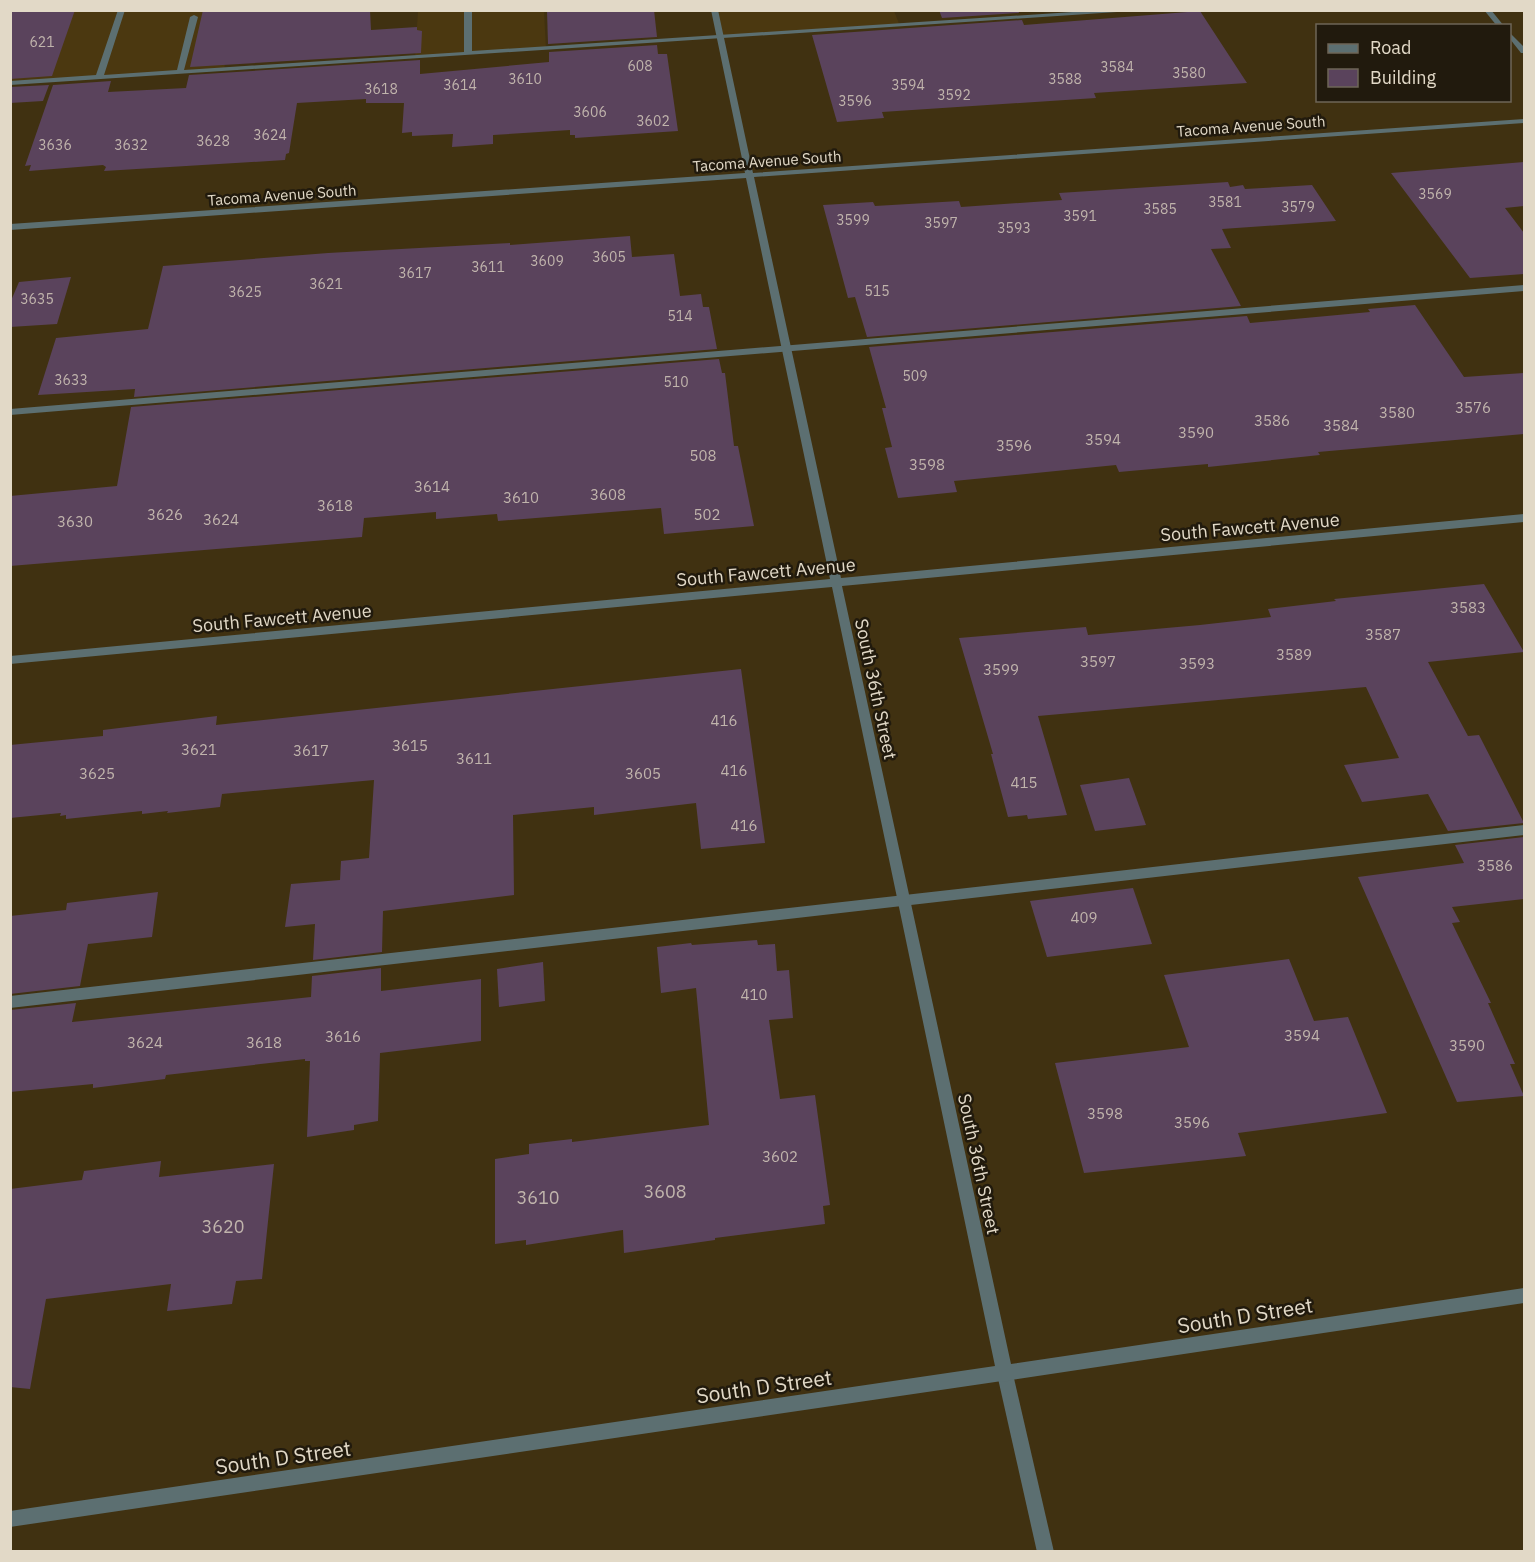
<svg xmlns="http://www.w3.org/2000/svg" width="1535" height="1562" viewBox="0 0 1535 1562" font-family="'IBM Plex Sans',sans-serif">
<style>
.built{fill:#4b3810}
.building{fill:#5a435c}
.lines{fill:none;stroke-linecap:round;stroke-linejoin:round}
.service{fill:#5c6f71;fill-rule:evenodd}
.minor{fill:#5c6f71;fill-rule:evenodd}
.labels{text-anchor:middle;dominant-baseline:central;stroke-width:5;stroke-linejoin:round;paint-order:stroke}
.far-number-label{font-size:14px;fill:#c0b4ac}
.far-street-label{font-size:15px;fill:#e2d9c7;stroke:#211a0d}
.number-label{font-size:15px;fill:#c0b4ac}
.street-label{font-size:18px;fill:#e2d9c7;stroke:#211a0d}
.near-number-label{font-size:18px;fill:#c0b4ac}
.near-street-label{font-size:21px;fill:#e2d9c7;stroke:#211a0d}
</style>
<rect width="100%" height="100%" fill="#403111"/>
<g class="built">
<polygon points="11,11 237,11 224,69 11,83"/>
<polygon points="418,11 544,11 546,49 415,57"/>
<polygon points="714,11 894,11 900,26 720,38"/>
</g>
<g class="building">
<polygon points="10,10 75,10 52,76 10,79"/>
<polygon points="203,10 370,10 371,30 417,27 417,30 422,31 421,53 190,67"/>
<polygon points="547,10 654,10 657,37 548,44"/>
<polygon points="939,10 1018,10 1019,13 942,18"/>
<polygon points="1200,11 1247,83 1094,93 1096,98 882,112 884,118 837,122 812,35 1022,20 1024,25"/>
<polygon points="657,45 658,54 667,54 678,131 575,138 575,135 570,135 570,130 493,135 493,144 452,147 453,134 412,136 412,132 402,133 404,103 366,103 366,99 297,103 289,153 286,154 285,160 104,171 106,167 103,165 29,171 31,165 25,166 53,85 111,81 108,92 186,88 189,75 420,60 420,74 549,62 549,52"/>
<polygon points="49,85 43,101 10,103 10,87"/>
<polygon points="1524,162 1524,206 1505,208 1524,233 1524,274 1470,278 1391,173"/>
<polygon points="1228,182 1230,187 1243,185 1245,189 1312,185 1336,221 1222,229 1231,248 1211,249 1241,306 867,337 855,297 848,298 823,205 873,202 875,206 959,201 961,207 1062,200 1059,193"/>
<polygon points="630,236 632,257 674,254 680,296 701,294 703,307 709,307 717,349 134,397 135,389 38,395 56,338 148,329 163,266 328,253 510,243 510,245"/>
<polygon points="71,277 57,324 10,327 10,303 19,282"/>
<polygon points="1415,305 1464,377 1524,373 1524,434 1318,452 1320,455 1208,467 1208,464 1119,472 1116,465 954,481 957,492 898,498 885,448 892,447 882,408 886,408 869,347 1247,316 1250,323 1370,312 1368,309"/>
<polygon points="719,359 722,373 725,373 734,446 738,446 754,526 664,534 661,508 498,521 497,514 436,519 436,512 364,518 362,537 10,566 10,496 117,486 131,407"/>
<polygon points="1484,584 1524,652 1428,662 1468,736 1479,735 1524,823 1448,831 1428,794 1362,802 1344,765 1399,758 1366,687 1038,716 1067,815 1028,819 1027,815 1008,817 991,754 993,754 959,638 1086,627 1088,635 1200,625 1271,617 1268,609 1336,601 1334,599"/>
<polygon points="741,669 765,843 701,849 696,803 594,815 594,807 513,815 514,895 383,911 382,952 313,960 315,924 285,927 291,884 340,880 341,861 369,858 374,780 222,794 220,807 167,813 168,811 142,814 142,811 66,819 66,815 60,816 61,813 10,818 10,745 103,736 103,730 217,716 216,725"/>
<polygon points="1129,778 1146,825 1095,831 1080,785"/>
<polygon points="1524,837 1524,899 1452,907 1460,922 1452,923 1491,1003 1488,1003 1515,1064 1510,1064 1524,1096 1457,1102 1358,877 1464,863 1455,845"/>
<polygon points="1133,888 1152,944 1047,957 1030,901"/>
<polygon points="158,892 152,937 88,944 80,986 10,994 10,916 66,910 67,903"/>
<polygon points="757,940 758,945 775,944 777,971 789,970 793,1018 769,1020 780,1099 815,1095 830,1205 823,1206 825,1224 715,1238 715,1240 624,1253 623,1230 526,1245 526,1240 495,1244 495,1159 529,1154 529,1144 572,1139 572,1142 709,1125 696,988 661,993 657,947 691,943 692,945"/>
<polygon points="1289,959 1314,1021 1348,1017 1387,1113 1238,1133 1246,1156 1084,1173 1055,1063 1189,1047 1164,975"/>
<polygon points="543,962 545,1001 499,1007 497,969"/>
<polygon points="381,968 381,991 481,979 481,1041 380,1053 378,1121 354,1125 354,1130 307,1137 310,1061 305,1061 305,1059 166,1075 165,1079 93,1088 93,1084 10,1092 10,1010 76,1003 72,1022 311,997 312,976"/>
<polygon points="161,1161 159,1177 274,1164 262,1279 236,1281 232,1304 167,1311 171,1284 46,1299 30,1389 10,1387 10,1189 82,1180 84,1171"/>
</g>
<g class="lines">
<g class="service">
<polygon points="118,10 125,10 104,75 177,70 190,17 194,15 198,17 184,70 464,52 464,10 472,10 472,51 1103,10 1147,10 10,85 10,81 96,75"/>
<polygon points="1524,285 1524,291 10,415 10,409"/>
<polygon points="1524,825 1524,835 10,1008 10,996"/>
<polygon points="1005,1366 1011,1368 1013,1374 1054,1552 1037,1552 997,1374 999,1368"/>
</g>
<g class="minor">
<polygon points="711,10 718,10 753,173 1524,119 1524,123 754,177 841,578 1524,514 1524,522 842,586 1011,1364 1524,1288 1524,1303 1011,1380 1005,1382 1002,1381 10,1527 10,1511 995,1366 832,587 10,664 10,656 830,579 746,178 10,230 10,224 745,173"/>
<polygon points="1484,10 1491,10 1504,26 1497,26"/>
<polygon points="1510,33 1524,47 1524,53 1521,53 1510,39"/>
</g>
</g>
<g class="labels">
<g class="far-number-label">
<text x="42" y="42">621</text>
<text x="640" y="66">608</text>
<text x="1117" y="67">3584</text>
<text x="1189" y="73">3580</text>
<text x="525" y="79">3610</text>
<text x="1065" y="79">3588</text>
<text x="460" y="85">3614</text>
<text x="908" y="85">3594</text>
<text x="381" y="89">3618</text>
<text x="954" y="95">3592</text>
<text x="855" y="101">3596</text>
<text x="590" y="112">3606</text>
<text x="653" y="121">3602</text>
<text x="270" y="135">3624</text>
<text x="213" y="141">3628</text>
<text x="55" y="145">3636</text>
<text x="131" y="145">3632</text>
<text x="1435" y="194">3569</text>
<text x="1225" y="202">3581</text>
<text x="1298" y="207">3579</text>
<text x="1160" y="209">3585</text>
<text x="1080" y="216">3591</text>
<text x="853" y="220">3599</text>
<text x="941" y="223">3597</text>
<text x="1014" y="228">3593</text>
<text x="609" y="257">3605</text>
<text x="547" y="261">3609</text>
<text x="488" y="267">3611</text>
<text x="415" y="273">3617</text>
<text x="326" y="284">3621</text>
<text x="877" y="291">515</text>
<text x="245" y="292">3625</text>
<text x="37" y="299">3635</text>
<text x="680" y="316">514</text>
<text x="915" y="376">509</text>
<text x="71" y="380">3633</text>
<text x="676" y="382">510</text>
</g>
<g class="far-street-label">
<text transform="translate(1251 126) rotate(-4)">Tacoma Avenue South</text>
<text transform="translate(767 161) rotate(-4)">Tacoma Avenue South</text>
<text transform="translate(282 195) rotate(-4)">Tacoma Avenue South</text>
</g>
<g class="number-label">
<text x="1473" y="407">3576</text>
<text x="1397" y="412">3580</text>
<text x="1272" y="420">3586</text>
<text x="1341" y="425">3584</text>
<text x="1196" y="432">3590</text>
<text x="1103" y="439">3594</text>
<text x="1014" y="445">3596</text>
<text x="703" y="455">508</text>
<text x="927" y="464">3598</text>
<text x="432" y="486">3614</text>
<text x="608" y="494">3608</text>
<text x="521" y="497">3610</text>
<text x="335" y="505">3618</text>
<text x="165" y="514">3626</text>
<text x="707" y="514">502</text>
<text x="221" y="519">3624</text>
<text x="75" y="521">3630</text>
<text x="1468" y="607">3583</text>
<text x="1383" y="634">3587</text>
<text x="1294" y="654">3589</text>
<text x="1098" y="661">3597</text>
<text x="1197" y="663">3593</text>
<text x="1001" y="669">3599</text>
<text x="724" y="720">416</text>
<text x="410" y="745">3615</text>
<text x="199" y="749">3621</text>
<text x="311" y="750">3617</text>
<text x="474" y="758">3611</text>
<text x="734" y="770">416</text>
<text x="97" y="773">3625</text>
<text x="643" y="773">3605</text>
<text x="1024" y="782">415</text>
<text x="744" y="825">416</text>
<text x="1495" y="865">3586</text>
<text x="1084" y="917">409</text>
<text x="754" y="994">410</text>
<text x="1302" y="1035">3594</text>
<text x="343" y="1036">3616</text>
<text x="145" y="1042">3624</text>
<text x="264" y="1042">3618</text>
<text x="1467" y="1045">3590</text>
<text x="1105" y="1113">3598</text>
<text x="1192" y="1122">3596</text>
<text x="780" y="1156">3602</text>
</g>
<g class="street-label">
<text transform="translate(1250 527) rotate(-5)">South Fawcett Avenue</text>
<text transform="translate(766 572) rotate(-5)">South Fawcett Avenue</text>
<text transform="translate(282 618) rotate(-5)">South Fawcett Avenue</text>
<text transform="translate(876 689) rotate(78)">South 36th Street</text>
<text transform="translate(979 1164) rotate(78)">South 36th Street</text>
</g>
<g class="near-number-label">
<text x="665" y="1191">3608</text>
<text x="538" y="1197">3610</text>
<text x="223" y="1226">3620</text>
</g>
<g class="near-street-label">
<text transform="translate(1245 1315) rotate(-9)">South D Street</text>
<text transform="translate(764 1386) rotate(-8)">South D Street</text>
<text transform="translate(283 1457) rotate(-8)">South D Street</text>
</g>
</g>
<rect width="1535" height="1562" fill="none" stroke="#e2d9c7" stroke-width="24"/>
<rect x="1316" y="24" width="195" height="78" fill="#211a0d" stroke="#6e6657" stroke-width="1.5"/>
<rect x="1328" y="44" width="30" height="9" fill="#5c6f71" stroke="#6e6657" stroke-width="1.5"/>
<text x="1370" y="54" font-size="18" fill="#e2d9c7">Road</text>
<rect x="1328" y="69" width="30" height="18" fill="#5a435c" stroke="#6e6657" stroke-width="1.5"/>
<text x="1370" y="84" font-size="18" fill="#e2d9c7">Building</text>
</svg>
